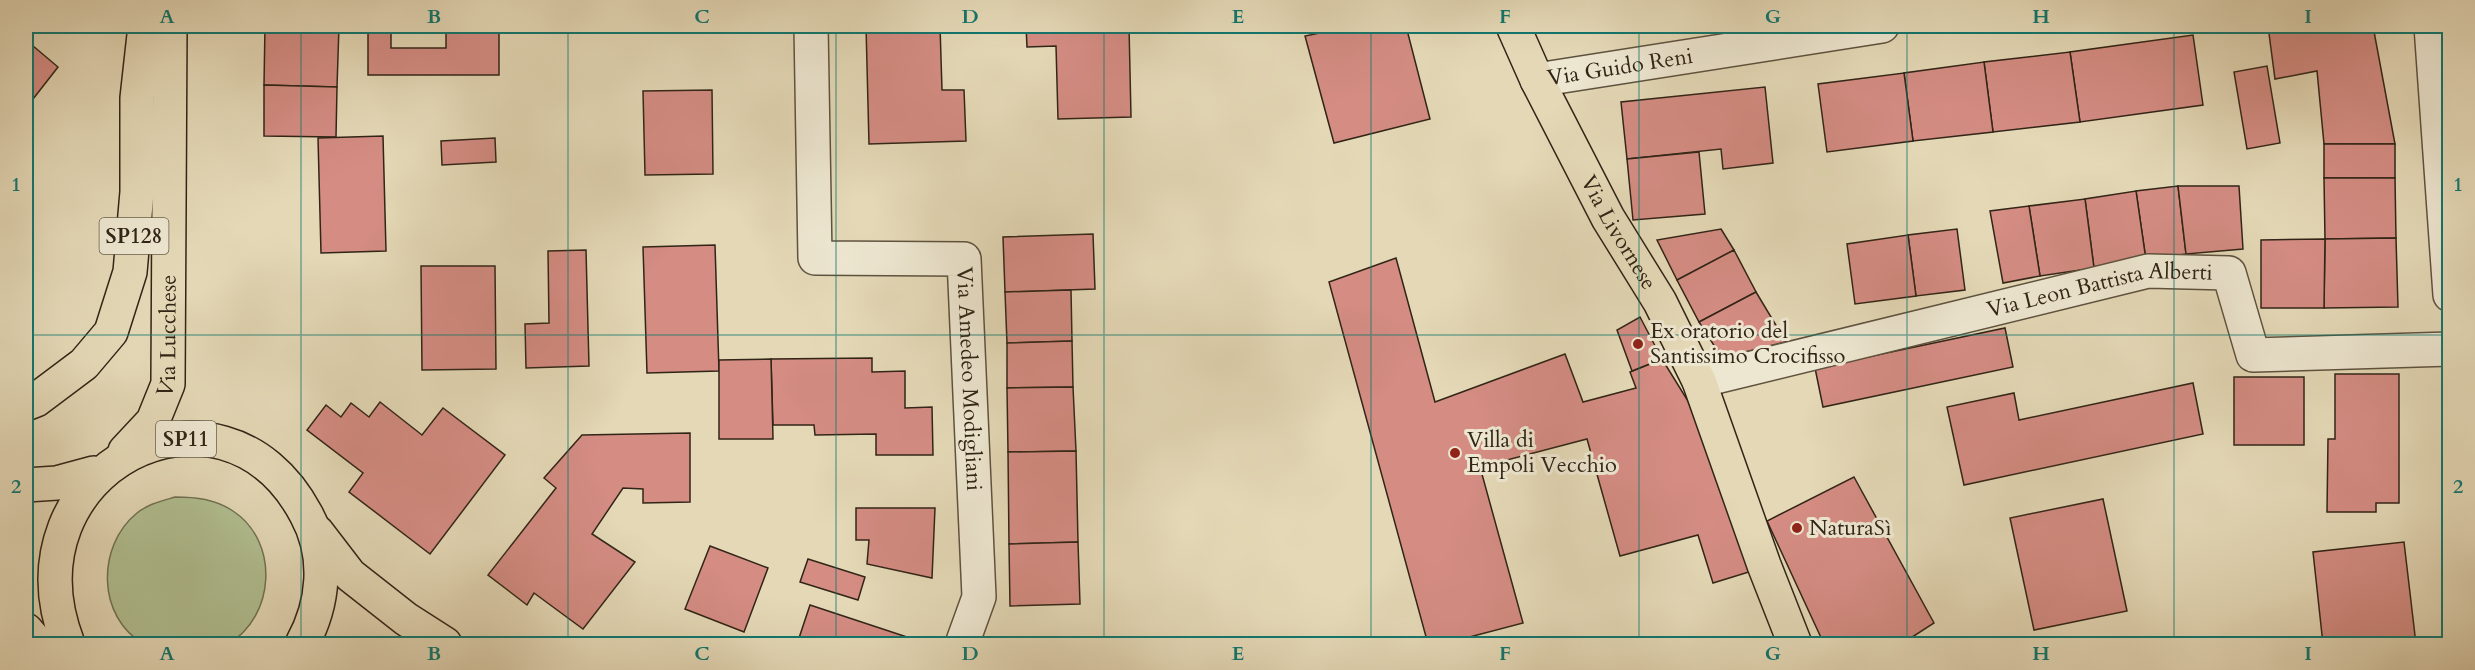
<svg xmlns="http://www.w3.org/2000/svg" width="2475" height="670" viewBox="0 0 2475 670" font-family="Cardo,serif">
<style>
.green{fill:#b1bf91;stroke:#717254;stroke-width:1.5}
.building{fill:#d48c83;stroke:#312517;stroke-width:1.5}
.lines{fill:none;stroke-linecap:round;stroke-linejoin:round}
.minor-casing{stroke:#5e523f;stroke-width:36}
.major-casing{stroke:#312517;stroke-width:36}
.minor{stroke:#ede6d0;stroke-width:33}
.major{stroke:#e4d8b6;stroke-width:33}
.grid{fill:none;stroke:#0f766e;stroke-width:1.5;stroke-opacity:0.55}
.poi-dot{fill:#8f2418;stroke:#ede6d0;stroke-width:2}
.labels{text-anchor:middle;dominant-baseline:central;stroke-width:6;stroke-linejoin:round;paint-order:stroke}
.shield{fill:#ede6d0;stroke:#695f4e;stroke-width:1.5}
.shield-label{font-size:21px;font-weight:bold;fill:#312517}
.street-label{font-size:22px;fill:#312517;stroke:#ede6d0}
.poi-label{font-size:22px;fill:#312517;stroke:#ede6d0;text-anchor:start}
.neatline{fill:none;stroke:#0f766e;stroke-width:2}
.grid-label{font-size:20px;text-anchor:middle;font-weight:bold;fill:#0f766e}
</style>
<rect width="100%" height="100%" fill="#e4d8b6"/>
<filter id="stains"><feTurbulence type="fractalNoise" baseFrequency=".00333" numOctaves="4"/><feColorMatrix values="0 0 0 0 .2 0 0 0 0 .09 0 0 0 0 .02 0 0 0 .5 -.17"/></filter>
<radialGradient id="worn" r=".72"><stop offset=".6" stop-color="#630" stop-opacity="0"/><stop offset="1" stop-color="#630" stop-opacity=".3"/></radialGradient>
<path class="green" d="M175,497C196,497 215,499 233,511C280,542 275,617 228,644H144C97,618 96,546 137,513C148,504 162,501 175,497Z"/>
<g class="building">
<polygon points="265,26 339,26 337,87 264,85"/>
<polygon points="368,26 391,26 391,48 446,48 446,26 499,26 499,75 368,75"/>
<polygon points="866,26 940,26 942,90 964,90 966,141 869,144"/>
<polygon points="1026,26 1129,26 1131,117 1058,119 1056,46 1027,47"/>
<polygon points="1353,26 1406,26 1430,119 1334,143 1305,36"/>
<polygon points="2268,26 2373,26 2395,144 2324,144 2317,71 2275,79"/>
<polygon points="2193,35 2203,105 2080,122 2070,52"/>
<polygon points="26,40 58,67 26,108"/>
<polygon points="2070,52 2080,122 1993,132 1984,62"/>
<polygon points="1984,62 1993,132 1913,141 1904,73"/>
<polygon points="2267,66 2280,143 2247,149 2234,72"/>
<polygon points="1904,73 1913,141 1827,152 1818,84"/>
<polygon points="264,85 337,87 336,137 264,136"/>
<polygon points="1765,87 1773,163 1723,169 1721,149 1627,159 1621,102"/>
<polygon points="712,90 713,174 645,175 643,91"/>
<polygon points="383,136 386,251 321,253 318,138"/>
<polygon points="495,138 496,162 442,165 441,141"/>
<rect x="2324" y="144" width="71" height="34"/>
<polygon points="1699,152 1705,214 1633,220 1627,159"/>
<polygon points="2324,178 2395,178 2396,238 2325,239"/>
<polygon points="2178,186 2186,254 2146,260 2136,191"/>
<polygon points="2178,186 2239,186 2243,249 2186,254"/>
<polygon points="2136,191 2146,260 2094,268 2085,199"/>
<polygon points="2085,199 2094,268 2040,276 2029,206"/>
<polygon points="2029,206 2040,276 2003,283 1990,211"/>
<polygon points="1721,229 1734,250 1677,280 1657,240"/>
<polygon points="1957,229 1965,290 1916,296 1908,235"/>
<polygon points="1093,234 1095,289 1005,292 1003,237"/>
<polygon points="1908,235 1916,296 1855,304 1847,244"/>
<polygon points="2396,238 2398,307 2324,308 2325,239"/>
<polygon points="2325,239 2324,308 2261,308 2261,240"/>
<polygon points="715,245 719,371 647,373 643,247"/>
<polygon points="586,250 589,366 526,368 525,324 549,323 548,251"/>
<polygon points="1734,250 1756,292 1699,322 1677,280"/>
<polygon points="1396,258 1435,402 1565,354 1583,402 1636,388 1630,372 1662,359 1688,401 1752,571 1713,583 1698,535 1620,556 1587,439 1480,467 1523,623 1443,644 1428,644 1329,282"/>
<polygon points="421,266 495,266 496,369 422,370"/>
<polygon points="1071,290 1072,341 1007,343 1005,292"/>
<polygon points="1756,292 1786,342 1722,358 1699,322"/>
<polygon points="1640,317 1662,359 1632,371 1617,330"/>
<polygon points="2005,328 2013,367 1823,407 1815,368"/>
<polygon points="1072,341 1073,387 1007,388 1007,343"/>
<polygon points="872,358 872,372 905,371 905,408 932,407 933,455 876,455 876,434 815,435 814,425 773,425 771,359"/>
<polygon points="771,359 773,439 719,439 719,360"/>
<polygon points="2335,374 2399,374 2399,503 2376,503 2376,512 2327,512 2328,439 2335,439"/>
<rect x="2234" y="377" width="70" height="68"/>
<polygon points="2193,383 2203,434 1964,485 1947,407 2014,393 2019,420"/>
<polygon points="1073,387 1076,451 1008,452 1007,388"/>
<polygon points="380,402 422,435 443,408 505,455 430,554 349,492 363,473 307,430 326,405 341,417 351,403 369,417"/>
<polygon points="690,433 690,502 643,503 643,489 623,488 592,534 635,562 583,629 534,593 527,605 488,575 556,488 544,478 582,435"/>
<polygon points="1076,451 1078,542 1009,544 1008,452"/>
<polygon points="1854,477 1934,623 1906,641 1908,644 1824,644 1767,521"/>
<polygon points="2103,499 2127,611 2034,630 2010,518"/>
<polygon points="856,508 935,508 932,578 867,564 869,540 856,540"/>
<polygon points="1078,542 1080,604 1010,606 1009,544"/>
<polygon points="2404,542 2416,644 2323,644 2313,552"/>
<polygon points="710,546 768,568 744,632 685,609"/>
<polygon points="808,559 865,577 858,600 800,582"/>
<polygon points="810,605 922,642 921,644 797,644"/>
</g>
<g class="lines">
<g class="minor-casing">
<g id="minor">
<path id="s1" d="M811,26L815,258L964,259L979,597L962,644"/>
<polyline points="2431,26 2450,295"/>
<path id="s2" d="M1537,80L1882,26"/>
<path id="s3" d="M1699,381L2148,271L2229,273L2253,355L2450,349"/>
</g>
</g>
<g class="major-casing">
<g id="major">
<path id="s4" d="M1513,26L1537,80L1608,218L1660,302L1699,381L1764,565L1795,644"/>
<polyline points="26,404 36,400 84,364 111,332 130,272 137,192 137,98 145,26"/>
<path id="s5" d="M125,451L153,421L168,384L170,26"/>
<polyline points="26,485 57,483 94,473"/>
<polyline points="317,532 350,575 406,619 445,644"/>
<polyline points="26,630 38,644"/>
<path d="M68,644C0,469 222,356 306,514C329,556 324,604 302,644"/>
</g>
</g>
<use href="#minor" class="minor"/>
<use href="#major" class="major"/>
</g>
<path class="grid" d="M301,26V644M568,26V644M836,26V644M1104,26V644M1371,26V644M1639,26V644M1907,26V644M2174,26V644M26,335H2450"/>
<g class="poi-dot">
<circle cx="1638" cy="344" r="6"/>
<circle cx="1455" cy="453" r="6"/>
<circle cx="1797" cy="528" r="6"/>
</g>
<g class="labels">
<g class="shield">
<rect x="99.5" y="218" width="69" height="36" rx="4.5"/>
<rect x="156" y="421" width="60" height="36" rx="4.5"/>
</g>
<g class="shield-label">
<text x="134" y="236">SP128</text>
<text x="186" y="439">SP11</text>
</g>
<g class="street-label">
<text stroke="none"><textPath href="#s2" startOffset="84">Via Guido Reni</textPath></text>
<text stroke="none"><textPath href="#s4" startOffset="232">Via Livornese</textPath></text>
<text stroke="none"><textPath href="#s3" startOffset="412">Via Leon Battista Alberti</textPath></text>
<text stroke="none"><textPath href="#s5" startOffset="129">Via Lucchese</textPath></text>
<text stroke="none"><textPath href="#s1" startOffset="501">Via Amedeo Modigliani</textPath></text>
</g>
<g class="poi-label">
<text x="1650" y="331">Ex oratorio del<tspan x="1650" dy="25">Santissimo Crocifisso</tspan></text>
<text x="1467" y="440">Villa di<tspan x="1467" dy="25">Empoli Vecchio</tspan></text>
<text x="1809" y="528">NaturaSì</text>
</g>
</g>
<rect width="2475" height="670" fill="none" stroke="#e4d8b6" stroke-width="66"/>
<rect x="33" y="33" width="2409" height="604" class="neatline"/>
<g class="grid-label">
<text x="167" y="23">A</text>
<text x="434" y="23">B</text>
<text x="702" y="23">C</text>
<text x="970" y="23">D</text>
<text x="1238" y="23">E</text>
<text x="1505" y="23">F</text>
<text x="1773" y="23">G</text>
<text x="2041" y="23">H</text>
<text x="2308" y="23">I</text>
<text x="16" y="191">1</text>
<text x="2458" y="191">1</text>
<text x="16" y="493">2</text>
<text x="2458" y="493">2</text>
<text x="167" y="660">A</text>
<text x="434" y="660">B</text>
<text x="702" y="660">C</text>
<text x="970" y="660">D</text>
<text x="1238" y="660">E</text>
<text x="1505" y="660">F</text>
<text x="1773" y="660">G</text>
<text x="2041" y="660">H</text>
<text x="2308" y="660">I</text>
</g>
<rect width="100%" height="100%" filter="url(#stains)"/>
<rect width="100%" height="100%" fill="url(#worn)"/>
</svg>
